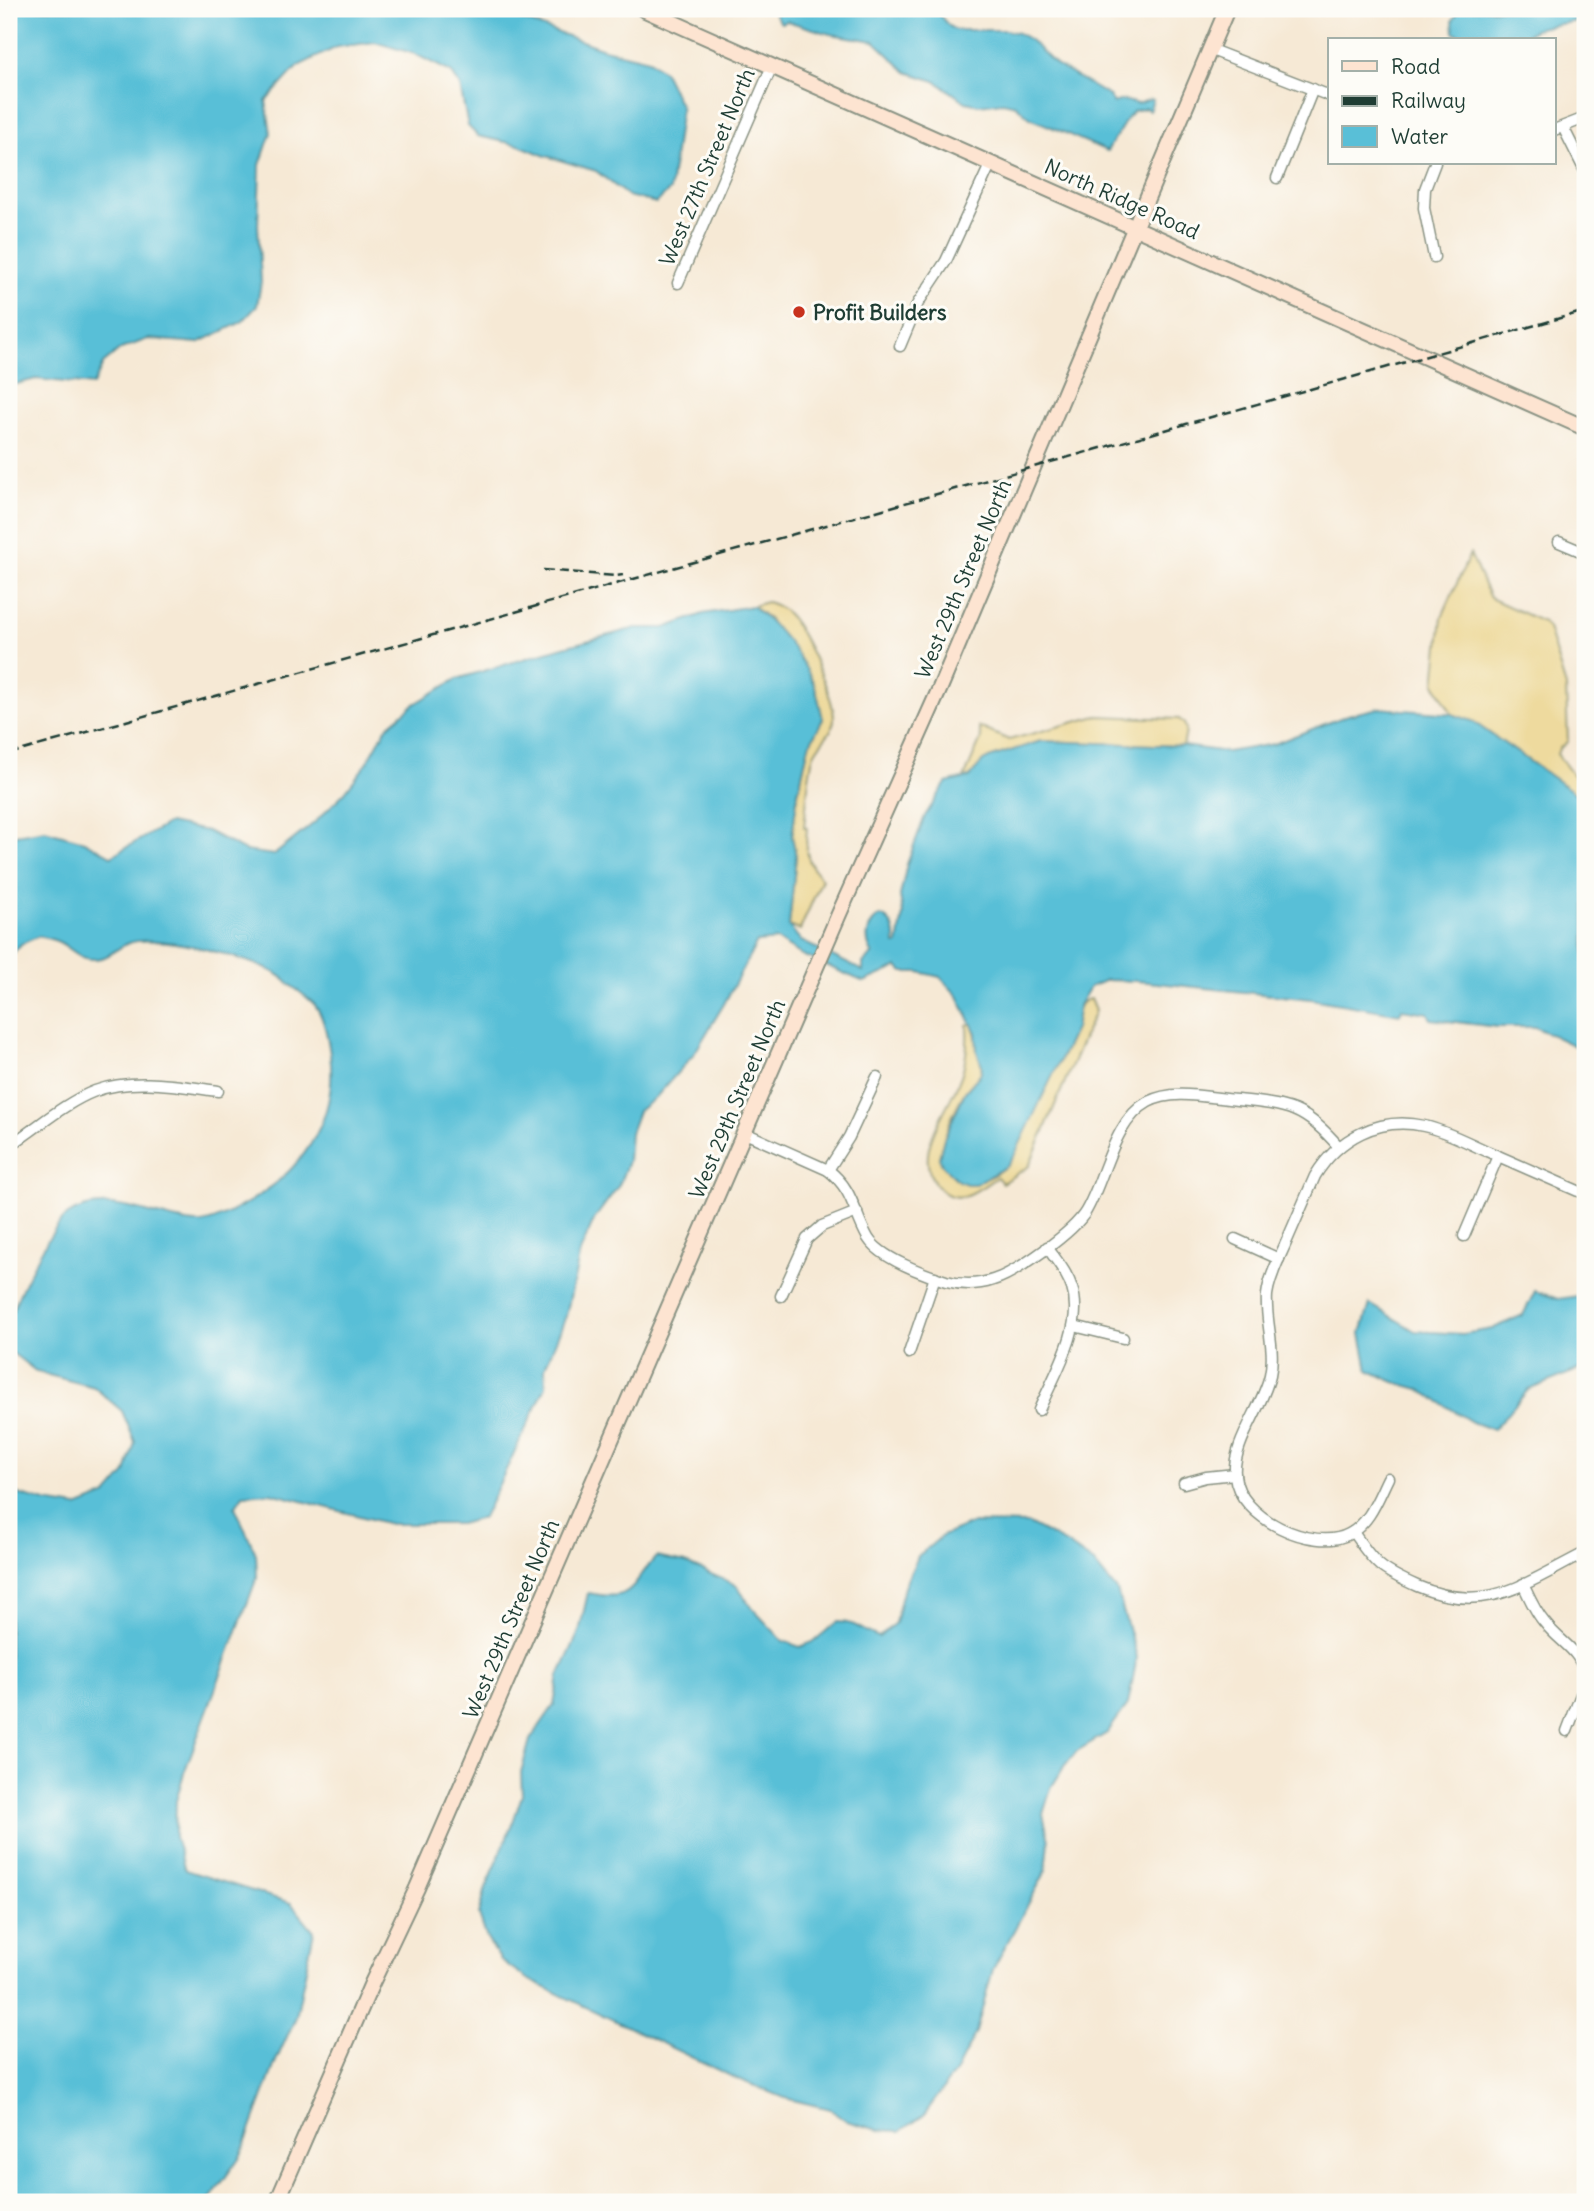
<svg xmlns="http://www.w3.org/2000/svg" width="1594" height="2211" viewBox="0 0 1594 2211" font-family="Delius,sans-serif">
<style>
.sand{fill:#eeda9e;stroke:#868c69;stroke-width:2}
.water{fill:#59bfd7;stroke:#3c7e86;stroke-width:2}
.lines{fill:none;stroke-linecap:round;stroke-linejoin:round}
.minor-casing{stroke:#8a9384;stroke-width:13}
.secondary-casing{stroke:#8a9384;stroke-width:18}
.minor{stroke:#fff;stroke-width:10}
.secondary{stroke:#fde4d1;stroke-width:14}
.rail{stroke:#1f3d34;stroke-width:2.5;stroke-dasharray:10 5;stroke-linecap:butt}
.poi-dot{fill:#c8321e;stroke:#fdfcf7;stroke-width:2.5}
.labels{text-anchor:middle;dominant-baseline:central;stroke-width:6;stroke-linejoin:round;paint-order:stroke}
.street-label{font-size:21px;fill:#1f3d34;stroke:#fdfcf7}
.poi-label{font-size:21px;font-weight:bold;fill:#1f3d34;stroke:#fdfcf7;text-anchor:start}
</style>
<rect width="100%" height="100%" fill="#fdfcf7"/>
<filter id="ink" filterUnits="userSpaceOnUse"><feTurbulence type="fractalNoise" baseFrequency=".0143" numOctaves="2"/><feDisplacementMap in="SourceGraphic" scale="14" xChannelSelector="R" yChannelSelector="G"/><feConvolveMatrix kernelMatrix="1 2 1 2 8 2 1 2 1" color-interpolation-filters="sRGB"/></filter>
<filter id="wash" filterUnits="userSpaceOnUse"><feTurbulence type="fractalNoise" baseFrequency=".00686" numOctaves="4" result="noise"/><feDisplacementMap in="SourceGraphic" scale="28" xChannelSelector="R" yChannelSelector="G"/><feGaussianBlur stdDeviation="1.57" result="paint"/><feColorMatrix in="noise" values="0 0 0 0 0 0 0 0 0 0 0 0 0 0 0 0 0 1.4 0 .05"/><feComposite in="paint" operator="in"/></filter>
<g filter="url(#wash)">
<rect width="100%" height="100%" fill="#f6e9d5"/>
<g class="sand">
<polygon points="1470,554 1490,598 1543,622 1548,628 1566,687 1568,741 1559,749 1557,754 1585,791 1585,800 1472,721 1452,714 1435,684 1442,617"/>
<path d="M767,602C774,604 780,607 786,612C802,629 835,697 834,720C833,735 817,743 813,757C807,779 807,805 804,827L807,828C805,849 806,864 822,879L800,930L789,926L796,856L792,836L798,792L809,745L823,719L769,619L752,606Z"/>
<path d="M1097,716L1179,719C1190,726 1185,735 1183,746L1041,741L989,758L970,777L964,778L981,739L979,727L1009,740Z"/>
<path d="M1090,999L1095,1011L1029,1166L1002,1183L997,1177C980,1188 959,1208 940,1189C906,1155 952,1107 962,1073C967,1057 968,1042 967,1025L972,1023C975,1029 983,1066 981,1071C979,1079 969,1085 965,1092C953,1111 944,1136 939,1158L967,1184C987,1182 1004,1171 1015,1154C1028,1111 1058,1073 1074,1030C1079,1018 1074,1002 1090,999Z"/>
</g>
<g class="water">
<polygon points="9,9 503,9 514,17 604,49 649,60 664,72 681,107 670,190 656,203 628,196 596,171 543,155 519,145 478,136 468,126 460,86 451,72 415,54 375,42 337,47 298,66 266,101 271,133 260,165 258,225 261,282 257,306 242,322 198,343 148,339 121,349 103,364 93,385 36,379 9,386"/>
<polygon points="776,9 934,9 949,26 956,30 1005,30 1018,33 1030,40 1056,65 1109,96 1113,103 1123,100 1138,104 1151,99 1153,100 1149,111 1146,108 1134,111 1128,117 1107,151 1030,118 1016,105 1003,102 979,105 966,102 935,81 907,72 874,41 830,34 787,21 781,23 775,15"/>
<path d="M1460,9H1585V18C1564,27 1537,21 1521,40H1469L1454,32L1453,20Z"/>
<path d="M752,606C777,626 799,652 813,682C818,693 820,707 823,719L809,745L798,792L792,836L796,856L789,926L801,941L863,971V963L873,954C864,941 866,923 881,916C893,921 896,932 895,944H898L903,914L900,896L907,864L925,816L946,783L970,777L983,761L989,758L1041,741L1183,746L1227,752L1274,744L1348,715L1379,708L1452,714L1472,721L1585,800V1051L1535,1027H1497L1431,1019L1428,1013L1402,1009L1400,1014L1311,999L1138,981L1106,980L1090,987L1079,1005L1075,1029L1015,1154L1007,1166L975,1184H967L958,1181L942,1165L939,1158L944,1138L965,1092L981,1073L982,1065L977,1052L976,1033L958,996L940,977L919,972H903L898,967L864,982L802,955L777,940L757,942L724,1004L694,1054L657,1096L638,1111L630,1133L628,1161L619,1185L595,1218L580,1252L566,1316L545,1368L546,1386L483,1518L460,1524H390L271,1493L243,1495L235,1507L256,1554L257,1577L184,1773L176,1801L175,1837L185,1870L291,1903L314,1931L296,2017L276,2061L241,2155L208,2202H9V1491L45,1502L77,1507L107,1495L126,1473L135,1442L122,1411L94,1387L37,1372L11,1352C10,1343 8,1334 9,1325C10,1306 52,1225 68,1215C108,1189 155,1220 196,1223C211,1224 228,1213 240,1207C299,1175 339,1123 330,1054C328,1039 324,1015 314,1004C308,998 300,992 293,987C288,983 283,977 277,974C250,958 158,933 129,943C119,946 111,956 101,958C81,963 73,949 59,942C52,939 45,938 39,936L21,944L9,958V836L45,830L84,841L111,856L169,823L207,831L245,851L274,855L314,823L345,792L367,763L387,727L413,705L457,679L560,648L636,628H665L703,614Z"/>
<polygon points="1535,1291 1558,1299 1585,1295 1585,1367 1528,1390 1493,1430 1472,1422 1419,1389 1394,1382 1368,1370 1361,1333 1370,1304 1415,1331 1463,1334 1492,1329 1523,1315"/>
<path d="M973,1523L1029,1524L1065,1543L1094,1563L1117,1591L1137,1657L1128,1704L1107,1733L1077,1751L1062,1770L1051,1788L1043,1814L1049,1841L1046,1871L993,1969L976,2032L956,2071L924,2115L901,2131L878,2130L847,2121L830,2109L785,2098L735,2078L527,1979L501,1960L487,1939L479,1915L485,1891L513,1822L522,1795L521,1772L530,1740L554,1705L559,1676L579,1632L588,1593C634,1602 628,1588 656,1557L686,1563L736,1585L753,1609L783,1641L800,1647L813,1642L837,1622C857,1622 861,1631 879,1637L895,1623L904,1587L918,1556L942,1536Z"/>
</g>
</g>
<g filter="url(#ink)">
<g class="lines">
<g class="minor-casing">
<g id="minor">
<polyline points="1209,49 1330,96"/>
<polyline points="1563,127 1585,171"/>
<polyline points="1554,130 1585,118"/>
<polyline points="1277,178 1313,89"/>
<polyline points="1434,257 1424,208 1425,189 1435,163"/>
<polyline points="678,283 772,66"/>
<polyline points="900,346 918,303 946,261 990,165"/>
<polyline points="1559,542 1585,553"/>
<path d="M745,1133L828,1170C854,1190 853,1212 868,1238C880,1258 924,1274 946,1281C961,1285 978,1285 993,1280C1016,1273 1074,1232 1086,1211C1105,1179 1113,1121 1148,1102C1174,1088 1209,1098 1237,1100C1288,1105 1305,1107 1339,1147"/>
<path d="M9,1146C37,1128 64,1103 95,1091C133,1077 179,1086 218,1091"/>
<polyline points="828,1170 849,1137 877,1077"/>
<polyline points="1464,1236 1498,1156"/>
<polyline points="1235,1239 1279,1259"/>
<polyline points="781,1296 807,1239 822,1226 857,1212"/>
<polyline points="1074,1326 1123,1338"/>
<polyline points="909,1353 935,1277"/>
<path d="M1039,1410C1054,1375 1085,1326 1072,1288C1067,1272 1056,1260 1047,1247"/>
<path d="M1388,1478C1378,1498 1370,1523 1349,1534C1314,1553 1238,1518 1235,1475C1232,1443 1263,1407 1270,1375C1276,1348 1265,1322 1267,1295C1269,1278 1278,1261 1285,1245C1295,1222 1305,1199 1315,1176C1338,1138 1379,1116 1424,1126C1447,1131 1468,1143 1489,1152C1519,1165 1548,1178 1578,1191"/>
<polyline points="1184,1483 1206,1477 1235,1474"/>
<path d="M1353,1532C1375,1565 1381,1570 1417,1586C1486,1616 1525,1583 1585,1553"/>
<path d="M1523,1584C1529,1597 1535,1612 1545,1623C1561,1644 1584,1651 1585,1680"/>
<polyline points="1567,1731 1585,1684"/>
</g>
</g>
<g class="secondary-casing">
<g id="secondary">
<polyline points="643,9 1585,428"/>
<polyline points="277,2202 372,1983 417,1888 839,914 940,688 1227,9"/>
</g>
</g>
<use href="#minor" class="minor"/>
<use href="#secondary" class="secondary"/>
<g class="rail">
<polyline points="543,570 615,576 623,575"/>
<path d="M9,754C534,606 1060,461 1585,311"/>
</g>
</g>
</g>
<circle class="poi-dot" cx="799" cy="312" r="7"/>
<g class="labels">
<g class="street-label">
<text transform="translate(707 167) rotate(-67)">West 27th Street North</text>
<text transform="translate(1122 199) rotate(24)">North Ridge Road</text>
<text transform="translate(963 579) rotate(-67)">West 29th Street North</text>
<text transform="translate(737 1099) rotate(-67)">West 29th Street North</text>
<text transform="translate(511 1619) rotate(-67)">West 29th Street North</text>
</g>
<g class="poi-label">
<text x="813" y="312">Profit Builders</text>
</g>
</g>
<rect width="1594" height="2211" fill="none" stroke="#fdfcf7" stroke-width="35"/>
<rect x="1328" y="38" width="228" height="126" fill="#fdfcf7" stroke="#a4b0a9" stroke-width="2"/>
<rect x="1342" y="61" width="35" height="10" fill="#fde4d1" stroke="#a4b0a9" stroke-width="2"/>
<text x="1391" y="74" font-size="21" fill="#1f3d34">Road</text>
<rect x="1342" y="96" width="35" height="10" fill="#1f3d34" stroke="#a4b0a9" stroke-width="2"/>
<text x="1391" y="108" font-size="21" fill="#1f3d34">Railway</text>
<rect x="1342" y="126" width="35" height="21" fill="#59bfd7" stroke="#a4b0a9" stroke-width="2"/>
<text x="1391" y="144" font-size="21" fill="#1f3d34">Water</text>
</svg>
